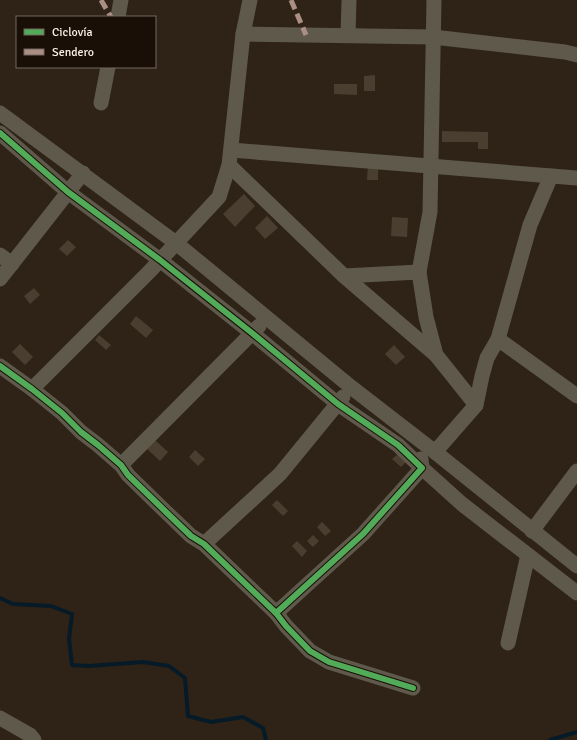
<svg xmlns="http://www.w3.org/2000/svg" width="577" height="740" viewBox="0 0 577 740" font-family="Signika,sans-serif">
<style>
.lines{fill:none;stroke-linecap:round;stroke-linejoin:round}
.stream{stroke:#061b27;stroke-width:4}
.building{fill:#493e30}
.minor{stroke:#5e594b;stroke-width:15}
.quiet{stroke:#ac8f84;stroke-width:5;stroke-dasharray:10 5;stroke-linecap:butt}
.cycleway-casing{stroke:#190f06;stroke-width:8}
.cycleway{stroke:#51ab58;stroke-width:6}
</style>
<rect width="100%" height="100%" fill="#2e2316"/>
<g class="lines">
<g class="stream">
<polyline points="0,598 13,604 51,606 72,614 69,639 72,665 89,666 143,662 169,666 185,678 188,716 211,722 243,717 263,728 266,740"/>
<polyline points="550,740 577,732"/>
</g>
</g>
<g class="building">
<polygon points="375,75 375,91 364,91 364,76"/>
<polygon points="334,84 357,84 357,95 334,94"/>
<polygon points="442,131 488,132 488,149 478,149 478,142 442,142"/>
<polygon points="368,164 378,164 378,180 367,180"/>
<polygon points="244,194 255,206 235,227 223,214"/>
<polygon points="267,216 278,228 265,239 255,228"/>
<polygon points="392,217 408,218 407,237 391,236"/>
<polygon points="68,240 76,247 67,256 59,249"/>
<polygon points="34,288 40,295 30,304 24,296"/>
<polygon points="136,316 153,330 146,338 130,324"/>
<polygon points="99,335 111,345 106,350 95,340"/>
<polygon points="20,344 33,357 25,365 12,352"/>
<polygon points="394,345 405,357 396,365 385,354"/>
<polygon points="155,440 168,452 160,461 147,449"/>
<polygon points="195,450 205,459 198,466 189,457"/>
<polygon points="399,453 407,461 401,467 392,459"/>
<polygon points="277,500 288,511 283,516 272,505"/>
<polygon points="322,522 331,531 325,536 317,527"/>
<polygon points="313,535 319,541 313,547 307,541"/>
<polygon points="297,541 307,551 302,557 292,546"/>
</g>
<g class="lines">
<g class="minor">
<polyline points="434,0 430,212 419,272 426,317 436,355"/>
<polyline points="118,17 121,0"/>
<polyline points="243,34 433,37 565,52 577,55"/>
<polyline points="348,35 349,0"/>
<polyline points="101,103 108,67"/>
<polyline points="0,113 176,243 351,387 435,452 577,566"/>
<polyline points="0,133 68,192 160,260 252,333 338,404 398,445 422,468 363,534 276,613"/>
<polyline points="231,150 577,178"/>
<polyline points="229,165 344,276 436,355 476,405"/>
<polyline points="0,255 12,264"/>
<polyline points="344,276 419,272"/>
<polyline points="0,279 83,173"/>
<polyline points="498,339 530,225 551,176"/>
<polyline points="0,366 32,389 62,413 81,432 98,445 121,465 128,475 166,512 191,536 204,544 276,613 286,626 310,651 329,662 413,688"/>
<polyline points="32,389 150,271 219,197 229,165 243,34 250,0"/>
<polyline points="435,452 476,405 482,376 487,358 498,339 577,396"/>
<polyline points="421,459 422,468 462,504 577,593"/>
<polyline points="121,465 259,326"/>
<polyline points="532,531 577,471"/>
<polyline points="204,544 280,474 343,397"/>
<polyline points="508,643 528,555"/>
<polyline points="0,718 30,735 34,740"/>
</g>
<g class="quiet">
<polyline points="101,0 111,17"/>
<polyline points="291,0 306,35"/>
</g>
<g class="cycleway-casing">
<g id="cycleway">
<polyline points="0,133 68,192 160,260 252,333 338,404 398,445 422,468 363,534 276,613"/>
<polyline points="0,366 32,389 62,413 81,432 98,445 121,465 128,475 166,512 191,536 204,544 276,613 286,626 310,651 329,662 413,688"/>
</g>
</g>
<use href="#cycleway" class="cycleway"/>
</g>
<rect x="16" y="16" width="140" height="52" fill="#190f06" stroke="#746960"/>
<rect x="24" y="29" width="20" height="6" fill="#51ab58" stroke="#746960"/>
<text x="52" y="36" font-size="12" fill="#fdf1e6">Ciclovía</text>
<rect x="24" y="49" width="20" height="6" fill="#ac8f84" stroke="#746960"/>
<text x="52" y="56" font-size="12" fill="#fdf1e6">Sendero</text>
</svg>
